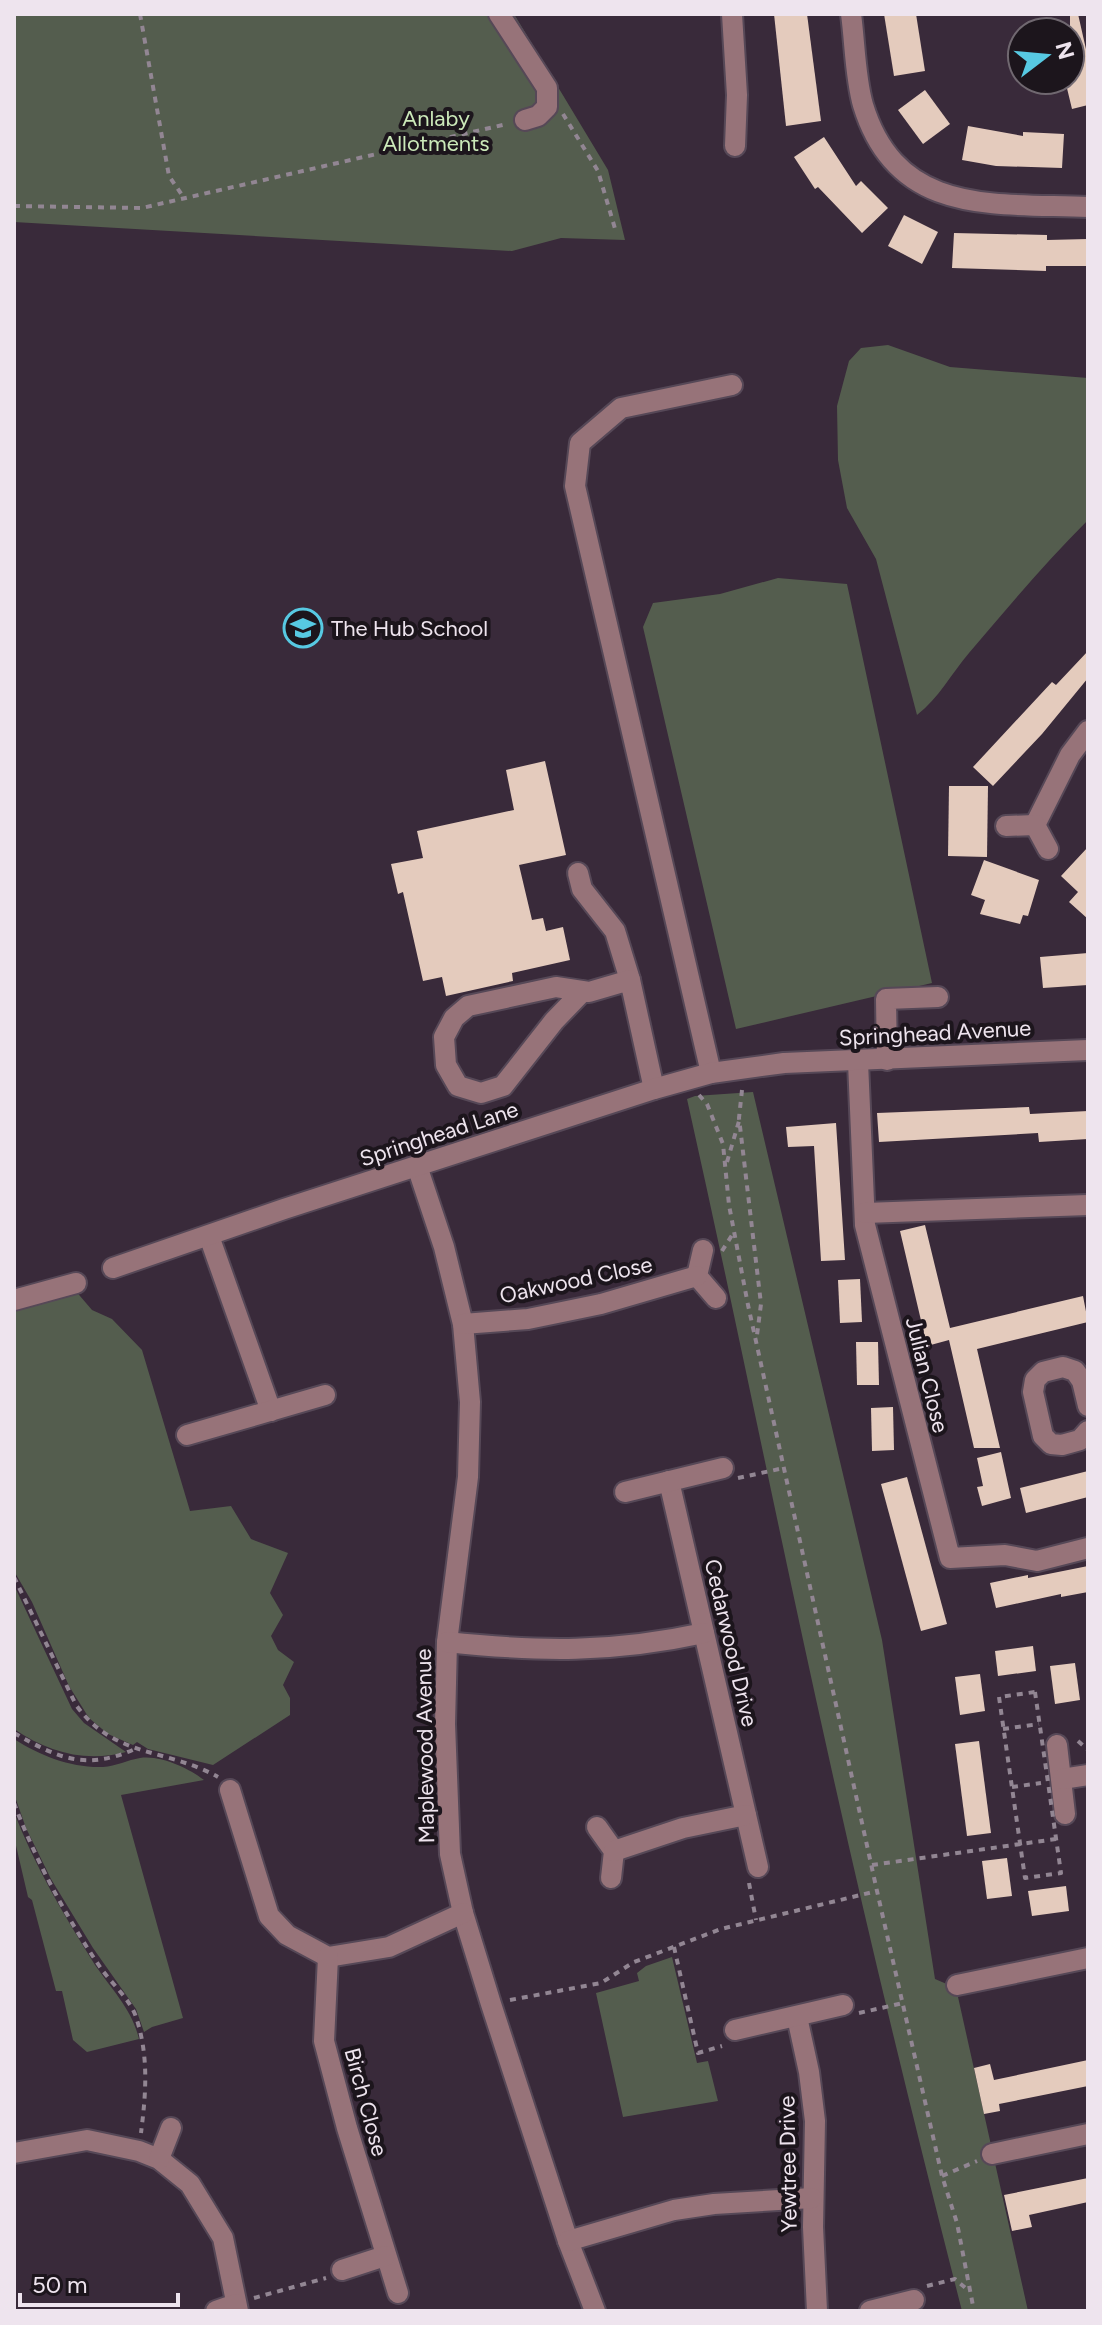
<svg xmlns="http://www.w3.org/2000/svg" width="1102" height="2325" viewBox="0 0 1102 2325" font-family="Figtree,sans-serif">
<style>
.green{fill:#545d4e}
.building{fill:#e4cbbd}
.lines{fill:none;stroke-linecap:round;stroke-linejoin:round}
.minor-casing{stroke:#564857;stroke-width:24}
.path{stroke:#928693;stroke-width:4;stroke-dasharray:6 6;stroke-linecap:butt}
.minor{stroke:#977379;stroke-width:20}
.labels{text-anchor:middle;dominant-baseline:central;stroke-width:8;stroke-linejoin:round;paint-order:stroke}
.park-label{font-size:22px;fill:#cbe9b9;stroke:#1c151c}
.poi-label{font-size:22px;fill:#eee4ee;stroke:#1c151c;text-anchor:start}
.street-label{font-size:22px;fill:#eee4ee;stroke:#1c151c}
</style>
<rect width="100%" height="100%" fill="#392a3a"/>
<g class="green">
<polygon points="14,14 514,14 608,170 625,240 561,238 512,251 14,222"/>
<path d="M888,345L950,367L1088,378V520C1046,562 1007,608 969,653C951,674 939,698 917,715L876,559L847,508L838,460L837,406L849,361L861,348Z"/>
<polygon points="778,578 847,584 932,983 736,1029 643,627 653,603 720,594"/>
<path d="M753,1092L882,1640L935,1979L956,1988L1028,2311H962C915,2127 870,1943 829,1758C780,1539 736,1318 687,1099L695,1096Z"/>
<polygon points="74,1289 92,1310 112,1319 142,1350 190,1511 231,1506 251,1539 288,1553 270,1593 283,1615 271,1636 278,1650 294,1662 283,1685 290,1698 290,1715 213,1765 148,1749 137,1742 133,1745 108,1734 89,1718 69,1686 32,1602 14,1571 14,1306"/>
<path d="M14,1585L72,1709L84,1723L126,1752C85,1763 48,1752 14,1729Z"/>
<path d="M14,1739C41,1756 71,1768 103,1767C116,1766 128,1760 140,1758C161,1755 188,1768 204,1780L121,1795L183,2018L152,2027L144,2032L136,2009L93,1948L51,1879L26,1828L14,1794Z"/>
<path d="M14,1812C34,1865 65,1917 95,1965C112,1990 132,2009 139,2039L87,2052L73,2040L62,1991H56L32,1900L28,1897L14,1837Z"/>
<polygon points="672,1957 697,2063 708,2061 718,2101 623,2117 596,1993 639,1981 637,1973 646,1966"/>
</g>
<g class="building">
<polygon points="774,14 807,14 821,121 786,126"/>
<polygon points="884,14 916,14 925,71 894,76"/>
<polygon points="1070,14 1078,14 1088,58 1088,105 1072,109 1065,80 1070,80"/>
<polygon points="925,90 950,124 923,144 898,110"/>
<polygon points="968,126 1023,136 1023,132 1064,134 1062,168 996,166 962,160"/>
<polygon points="824,137 856,186 861,181 888,208 862,233 818,187 815,189 794,157"/>
<polygon points="904,215 938,232 922,264 888,246"/>
<polygon points="954,233 1047,235 1047,240 1088,239 1088,266 1046,266 1046,271 952,268"/>
<polygon points="1088,651 1088,678 1042,734 993,786 973,767 1052,682 1056,685"/>
<polygon points="545,761 566,855 519,865 532,920 543,918 546,931 563,927 570,960 512,973 513,981 446,996 442,977 423,981 403,892 398,894 391,864 423,858 417,831 514,810 506,770"/>
<polygon points="949,786 988,786 987,857 948,856"/>
<polygon points="1088,847 1088,919 1069,902 1078,892 1061,876"/>
<polygon points="984,860 1039,880 1028,916 1023,915 1020,924 980,914 985,900 971,895"/>
<polygon points="1088,953 1088,985 1043,988 1040,957"/>
<polygon points="1029,1107 1030,1114 1088,1111 1088,1139 1039,1142 1038,1133 879,1142 877,1113"/>
<polygon points="836,1123 845,1260 821,1261 814,1146 788,1147 786,1127"/>
<polygon points="925,1225 950,1328 1083,1296 1088,1322 977,1349 1000,1448 974,1448 949,1340 927,1346 900,1231"/>
<polygon points="860,1279 862,1322 840,1323 838,1280"/>
<polygon points="856,1342 878,1342 879,1385 857,1385"/>
<polygon points="893,1407 894,1450 872,1451 871,1408"/>
<polygon points="1001,1452 1011,1498 982,1506 977,1487 983,1486 977,1458"/>
<polygon points="1088,1471 1088,1497 1026,1513 1020,1488"/>
<polygon points="907,1477 947,1624 921,1631 881,1484"/>
<polygon points="1088,1566 1088,1592 1061,1597 1061,1594 996,1608 990,1583 1028,1575 1028,1578"/>
<polygon points="1033,1646 1036,1671 998,1676 995,1651"/>
<polygon points="1075,1663 1080,1700 1055,1704 1050,1666"/>
<polygon points="980,1674 985,1711 960,1715 955,1677"/>
<polygon points="979,1741 991,1833 967,1836 955,1744"/>
<polygon points="1007,1858 1012,1896 987,1899 982,1861"/>
<polygon points="1066,1886 1069,1911 1032,1916 1028,1891"/>
<polygon points="1088,2060 1088,2086 999,2104 1000,2111 984,2114 974,2068 990,2064 994,2080"/>
<polygon points="1088,2178 1088,2202 1029,2215 1032,2227 1012,2231 1004,2195"/>
</g>
<g class="lines">
<g class="minor-casing">
<g id="minor">
<polyline points="499,14 547,88 547,107 538,116 525,120"/>
<polyline points="732,14 737,95 735,146"/>
<path d="M851,14C855,43 855,77 863,105C897,217 995,203 1088,207"/>
<polyline points="1035,825 1070,755 1088,731"/>
<polyline points="1006,826 1035,825 1048,849"/>
<polyline points="578,873 582,889 615,931 630,980"/>
<polyline points="583,991 554,1021 503,1086 481,1093 458,1086 446,1065 444,1037 454,1018 468,1006 556,987 589,992 630,980 654,1089"/>
<polyline points="887,1060 886,999 938,997"/>
<polyline points="858,1062 865,1225 950,1558 1005,1555 1037,1561 1088,1548"/>
<polyline points="711,1073 575,486 580,443 621,408 732,385"/>
<polyline points="417,1166 444,1247 463,1324 470,1402 468,1477 447,1642 445,1724 450,1854 463,1913 491,2004 568,2241 595,2311"/>
<polyline points="865,1213 1088,1205"/>
<polyline points="209,1236 271,1411"/>
<polyline points="703,1250 697,1276 716,1298"/>
<polyline points="113,1268 284,1209 654,1089 711,1073 784,1063 1088,1050"/>
<polyline points="14,1300 76,1283"/>
<polyline points="463,1324 528,1319 601,1304 697,1276"/>
<polyline points="1088,1406 1082,1381 1075,1371 1063,1367 1043,1372 1035,1380 1033,1392 1043,1436 1051,1444 1062,1445 1080,1440 1088,1431"/>
<polyline points="187,1435 325,1395"/>
<polyline points="669,1481 758,1867"/>
<polyline points="625,1492 723,1468"/>
<path d="M447,1642C540,1652 612,1653 704,1633"/>
<polyline points="1057,1745 1065,1814"/>
<polyline points="1062,1779 1088,1775"/>
<polyline points="230,1790 269,1916 287,1935 328,1957 389,1947 463,1913"/>
<polyline points="597,1827 614,1851 611,1878"/>
<polyline points="614,1851 683,1828 746,1815"/>
<polyline points="328,1957 324,2041 347,2128 398,2293"/>
<polyline points="957,1985 1088,1958"/>
<polyline points="797,2017 809,2072 815,2121 813,2227 817,2311"/>
<polyline points="735,2030 843,2005"/>
<polyline points="14,2153 87,2140 139,2151 159,2159 190,2184 223,2238 238,2311"/>
<polyline points="992,2154 1088,2134"/>
<polyline points="159,2159 171,2128"/>
<polyline points="568,2241 674,2210 714,2204 812,2198"/>
<polyline points="342,2270 385,2256"/>
<polyline points="216,2311 236,2304"/>
<polyline points="870,2311 914,2300"/>
</g>
</g>
<g class="path">
<polyline points="140,14 169,176 184,198"/>
<polyline points="563,114 598,171 616,232"/>
<polyline points="14,206 142,208 507,124"/>
<polyline points="742,1090 739,1118 761,1304 757,1335"/>
<polyline points="699,1095 707,1104 723,1144 729,1205 748,1305 877,1891 942,2176 957,2223 974,2311"/>
<polyline points="727,1162 739,1121"/>
<polyline points="722,1251 734,1232"/>
<polyline points="738,1478 784,1468"/>
<path d="M14,1577L76,1705C114,1758 166,1748 218,1777"/>
<polygon points="1035,1692 1061,1873 1025,1878 999,1697"/>
<polyline points="1003,1729 1039,1724"/>
<path d="M14,1733C58,1758 85,1771 135,1749"/>
<polyline points="1078,1741 1088,1750"/>
<polyline points="1012,1787 1041,1783"/>
<path d="M14,1803C35,1859 66,1917 100,1967C111,1983 130,1999 136,2017C149,2056 146,2093 141,2133"/>
<polyline points="872,1865 1056,1839"/>
<polyline points="749,1883 756,1920"/>
<polyline points="674,1947 698,2053 722,2046"/>
<polyline points="510,2000 601,1983 634,1962 721,1929 877,1891"/>
<polyline points="859,2013 903,2003"/>
<polyline points="942,2176 977,2161"/>
<polyline points="927,2286 955,2279 969,2291"/>
<polyline points="254,2298 326,2278"/>
</g>
<use href="#minor" class="minor"/>
</g>
<defs>
<g id="school-ring" transform="scale(2)"><circle r="9.5" fill="#1c151c" stroke="#57c9e2" stroke-width="1.5"/><path d="M0-5L7-2L0 1L-7-2ZM-4 1L0 2.5L4 1V4Q0 6-4 4Z" fill="#57c9e2"/></g>
</defs>
<g fill-rule="evenodd">
<use href="#school-ring" x="303" y="628"/>
</g>
<g class="labels">
<g class="park-label">
<text x="436" y="118">Anlaby<tspan x="436" dy="25">Allotments</tspan></text>
</g>
<g class="poi-label">
<text x="331" y="628">The Hub School</text>
</g>
<g class="street-label">
<text transform="translate(935 1033) rotate(-3)">Springhead Avenue</text>
<text transform="translate(439 1134) rotate(-18)">Springhead Lane</text>
<text transform="translate(576 1280) rotate(-12)">Oakwood Close</text>
<text transform="translate(927 1375) rotate(76)">Julian Close</text>
<text transform="translate(731 1643) rotate(77)">Cedarwood Drive</text>
<text transform="translate(425 1746) rotate(-91)">Maplewood Avenue</text>
<text transform="translate(366 2102) rotate(75)">Birch Close</text>
<text transform="translate(788 2164) rotate(-91)">Yewtree Drive</text>
</g>
</g>
<rect width="1102" height="2325" fill="none" stroke="#eee4ee" stroke-width="32"/>
<g transform="translate(1046 56) rotate(74)"><circle r="38" fill="#1c151c" stroke="#706870" stroke-width="2"/>
<path d="M0-6L14 30L0 20L-14 30Z" fill="#57c9e2"/>
<text y="-12" font-size="22" font-weight="bold" text-anchor="middle" fill="#eee4ee">N</text>
</g>
<path d="M20 2293v12h158v-12" fill="none" stroke="#eee4ee" stroke-width="4"/>
<text x="32" y="2293" font-size="24" fill="#eee4ee" stroke="#1c151c" stroke-width="6" paint-order="stroke">50 m</text>
</svg>
